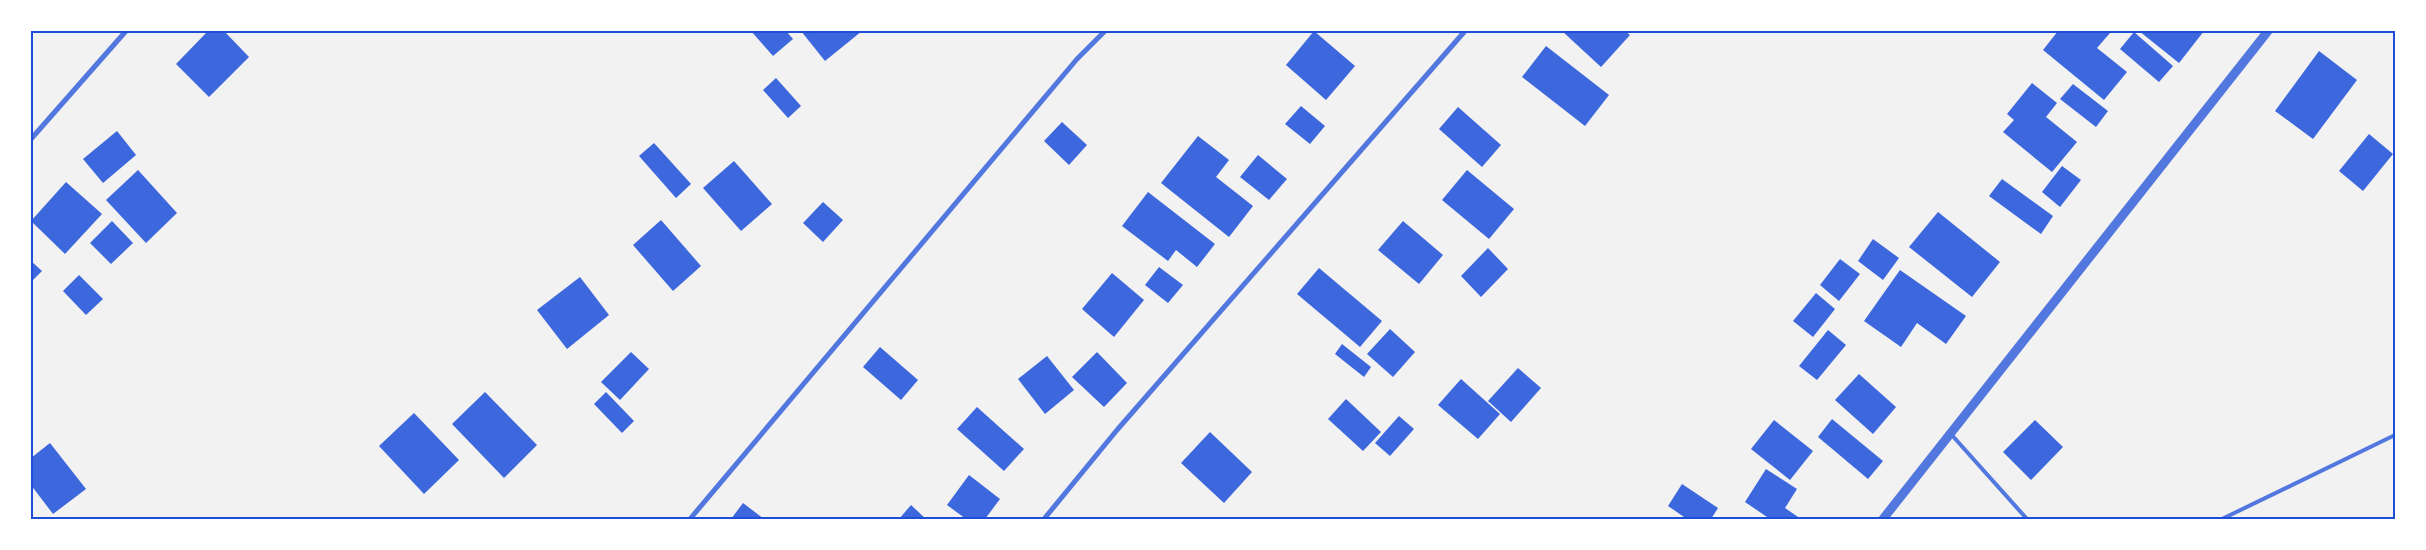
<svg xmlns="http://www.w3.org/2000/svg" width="2426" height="550" viewBox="0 0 2426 550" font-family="Manrope,sans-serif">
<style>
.building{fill:#3d67dc}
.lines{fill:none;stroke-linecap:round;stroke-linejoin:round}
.service{stroke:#5277de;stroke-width:4}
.minor{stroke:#5277de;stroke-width:5}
.tertiary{stroke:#5277de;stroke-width:9}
.neatline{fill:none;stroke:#1d4ed8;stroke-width:2}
</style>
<rect width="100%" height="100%" fill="#f2f2f2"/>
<g class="building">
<polygon points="208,31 224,31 249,57 209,97 176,64"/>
<polygon points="751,31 786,31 793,39 773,56"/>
<polygon points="801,31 862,31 825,61"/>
<polygon points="1314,31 1355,66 1326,100 1286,65"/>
<polygon points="1562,31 1625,31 1630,35 1601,67"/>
<polygon points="2058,31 2110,33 2097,48 2127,72 2104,100 2043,50"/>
<polygon points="2139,31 2204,31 2179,63"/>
<polygon points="2134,32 2173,66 2159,82 2120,49"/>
<polygon points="1546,46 1609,95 1585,126 1522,77"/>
<polygon points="2319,51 2357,80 2313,139 2275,111"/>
<polygon points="776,78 801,106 788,118 763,90"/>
<polygon points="2032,83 2057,103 2046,117 2077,142 2052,172 2003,132 2014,120 2007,114"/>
<polygon points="2073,84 2108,111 2096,127 2060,99"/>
<polygon points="1301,106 1325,126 1310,144 1285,124"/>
<polygon points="1458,107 1501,145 1482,167 1439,129"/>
<polygon points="1062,122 1087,145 1069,165 1044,141"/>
<polygon points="117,131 136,155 103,183 83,159"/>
<polygon points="2369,134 2393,154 2363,191 2339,171"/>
<polygon points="1198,136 1229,160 1216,177 1253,206 1229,237 1161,183"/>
<polygon points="654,143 691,184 676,198 639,156"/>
<polygon points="1258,155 1287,179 1269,200 1240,177"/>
<polygon points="734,161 772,204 741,231 703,188"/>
<polygon points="2062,166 2081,180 2060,207 2042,192"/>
<polygon points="138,170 177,213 146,243 106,200"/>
<polygon points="1467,170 1514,209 1489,239 1442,200"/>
<polygon points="2002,179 2053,216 2041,234 1989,196"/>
<polygon points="66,182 102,214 65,254 31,221"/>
<polygon points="1148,192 1215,244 1197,267 1176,250 1168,261 1122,226"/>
<polygon points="823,202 843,220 823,242 803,223"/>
<polygon points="1938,212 2000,262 1972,297 1909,247"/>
<polygon points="661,220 701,266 673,291 633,245"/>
<polygon points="112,221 133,243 111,264 90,243"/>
<polygon points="1403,221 1443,255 1419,284 1378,250"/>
<polygon points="1873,239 1899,258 1883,280 1858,261"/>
<polygon points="1488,248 1508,269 1481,297 1461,276"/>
<polygon points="1840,259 1860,274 1839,301 1820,285"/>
<polygon points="31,261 42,271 31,282"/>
<polygon points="1159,267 1183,285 1168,303 1145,285"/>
<polygon points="1319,268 1382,321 1360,347 1297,294"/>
<polygon points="1900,270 1966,316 1946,344 1917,323 1901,347 1864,321"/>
<polygon points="1112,273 1144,300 1114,337 1082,309"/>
<polygon points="79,275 103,299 86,315 63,291"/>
<polygon points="580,277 609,315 567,349 537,310"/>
<polygon points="1816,293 1835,309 1813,337 1793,321"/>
<polygon points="1390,329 1415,352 1393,377 1367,354"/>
<polygon points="1828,330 1846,345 1817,380 1799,366"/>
<polygon points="1342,344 1371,367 1364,377 1335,354"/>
<polygon points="880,347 918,380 901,400 863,367"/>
<polygon points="631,352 649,369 620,400 601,382"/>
<polygon points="1097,352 1127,383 1104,407 1072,377"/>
<polygon points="1047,356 1074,390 1045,414 1018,379"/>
<polygon points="1518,368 1541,388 1511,422 1488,401"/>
<polygon points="1859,374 1896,407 1873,434 1835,400"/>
<polygon points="1461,379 1500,414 1478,439 1438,405"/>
<polygon points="485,392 537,445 504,478 452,424"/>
<polygon points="606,392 634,421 622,433 594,404"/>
<polygon points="1346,399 1381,432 1363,451 1328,419"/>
<polygon points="977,407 1024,449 1004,471 957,429"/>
<polygon points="414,413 459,460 424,494 379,446"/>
<polygon points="1399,416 1414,429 1390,456 1375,443"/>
<polygon points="1832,419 1883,461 1868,479 1818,437"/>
<polygon points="1774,420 1813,451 1790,480 1751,449"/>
<polygon points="2035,420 2063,447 2031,480 2003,452"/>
<polygon points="1210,432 1252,472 1224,503 1181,463"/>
<polygon points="50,443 86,489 53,514 31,485 31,458"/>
<polygon points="1766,469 1797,489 1785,508 1801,519 1770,519 1745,502"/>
<polygon points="969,475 1000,499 985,519 966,519 947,505"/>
<polygon points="1682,484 1718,508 1711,519 1687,519 1668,506"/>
<polygon points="743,503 764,519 731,519"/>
<polygon points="911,505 926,519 899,519"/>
</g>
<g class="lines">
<g class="service">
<polyline points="1950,433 2027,519"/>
<polyline points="2222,519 2395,435"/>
</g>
<g class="minor">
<polyline points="31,139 126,31"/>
<polyline points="690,519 1077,59 1105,31"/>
<polyline points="1044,519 1117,430 1465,31"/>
</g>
<polyline class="tertiary" points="1883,519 2268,31"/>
</g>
<rect width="2426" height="550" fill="none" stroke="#ffffff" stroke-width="65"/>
<rect x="32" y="32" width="2362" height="486" class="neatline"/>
</svg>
